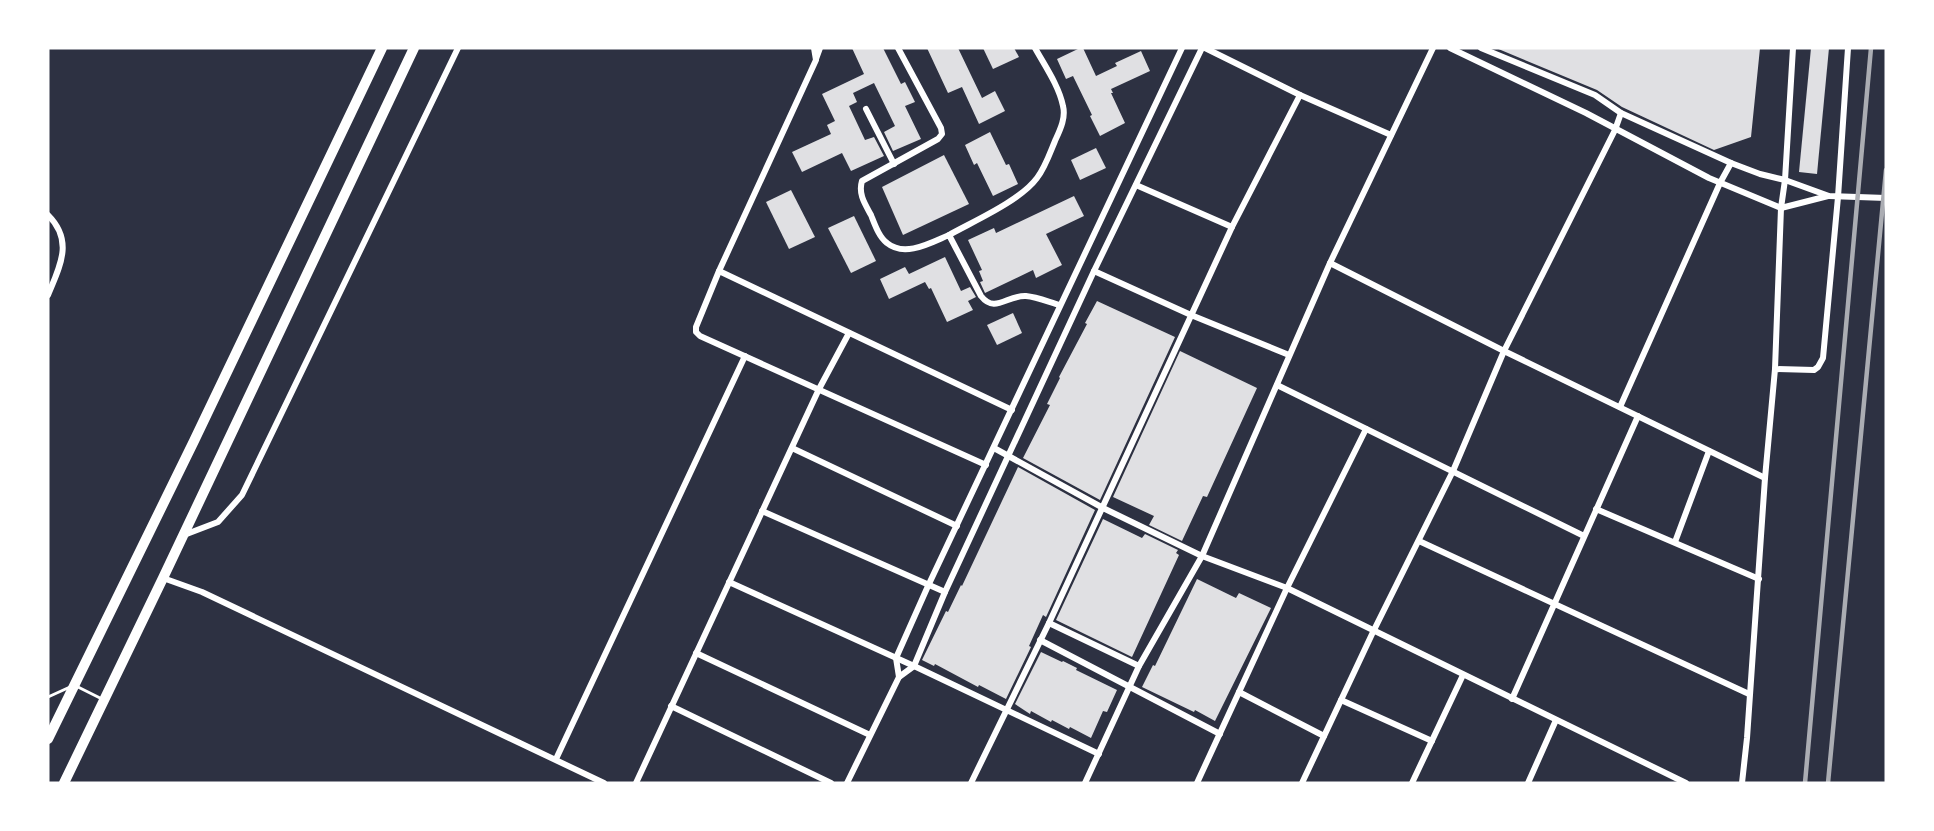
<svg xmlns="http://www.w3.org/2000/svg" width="1934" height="831" viewBox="0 0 1934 831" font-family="'Fira Sans Condensed',sans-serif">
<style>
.building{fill:#e0e0e3}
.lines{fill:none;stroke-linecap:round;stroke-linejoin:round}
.service{stroke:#fff;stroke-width:3}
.minor{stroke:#fff;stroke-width:6}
.primary{stroke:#fff;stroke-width:10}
.rail{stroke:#abadb3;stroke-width:4.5}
</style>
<rect width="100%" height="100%" fill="#2d3142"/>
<g class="building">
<polygon points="852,48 883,48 901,84 905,82 915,102 905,106 921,139 893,151 884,132 895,126 874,83 853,93 857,102 849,106 865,140 874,137 884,156 851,171 842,153 802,172 792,152 831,134 827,125 835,121 822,94 864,74"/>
<polygon points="927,48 958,48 982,98 995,91 1005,111 979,124 962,87 948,93"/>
<polygon points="983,48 1014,48 1019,57 993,69"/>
<polygon points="1080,48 1083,48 1096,76 1117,66 1115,63 1141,51 1150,71 1111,89 1113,93 1111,93 1125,123 1100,136 1090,116 1092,115 1073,76 1066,79 1057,59"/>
<polygon points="1496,48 1760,48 1751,137 1714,150 1622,107 1597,90"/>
<polygon points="1811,48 1829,48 1817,174 1799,172"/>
<polygon points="990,132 1006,165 1009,164 1018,184 993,196 977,163 974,165 965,145"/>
<polygon points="1096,148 1106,168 1080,180 1071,160"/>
<polygon points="944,155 969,204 903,235 882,187"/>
<polygon points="791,190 815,237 789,249 766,202"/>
<polygon points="1074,196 1084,216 1046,234 1062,265 1036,278 1033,270 985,293 980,282 983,281 979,271 982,270 968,240 994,228 996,233"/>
<polygon points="854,216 876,261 851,273 828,228"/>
<polygon points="945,257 961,291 970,287 976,297 968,301 973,310 947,322 931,288 929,289 925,282 889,299 880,279 905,267 909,274"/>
<polygon points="1097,301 1175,337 1100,500 1023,458 1050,405 1047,404 1060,378 1059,377 1087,324 1085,323"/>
<polygon points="1013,313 1022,333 997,345 987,325"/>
<polygon points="1180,351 1257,388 1207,497 1203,496 1182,541 1149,525 1154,516 1113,497"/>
<polygon points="1018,467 1095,510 1046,617 1043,615 1029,646 1031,647 1006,699 979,685 978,687 935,664 934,666 922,660 946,611 948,612 961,585 962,586"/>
<polygon points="1103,519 1142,538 1145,534 1178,550 1176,553 1179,555 1132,657 1056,620"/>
<polygon points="1197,579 1236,598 1239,593 1271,608 1215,721 1195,710 1194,712 1142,687 1153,665 1155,666"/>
<polygon points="1041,652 1062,662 1063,661 1077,668 1076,670 1117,690 1107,712 1103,711 1091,738 1070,727 1069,729 1052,720 1051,722 1031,711 1030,714 1015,704"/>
</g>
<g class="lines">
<g class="service">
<polyline points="76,686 102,699"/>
<polyline points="48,697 70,687"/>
</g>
<g class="minor">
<polyline points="814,48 816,60 719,271 696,327 696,332 700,336 986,465"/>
<path d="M898,48L941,128L942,134L938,139L862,181C858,194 865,204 871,215C875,225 879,237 887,243C905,258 932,242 949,235L981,296C995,314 1007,295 1026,296C1037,297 1049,302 1060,305"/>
<polyline points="1205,48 1300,95 1391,135"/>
<polyline points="1450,48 1586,113 1709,178 1781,208 1828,196"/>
<polyline points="1481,48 1595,95 1621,113 1731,163 1760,174 1785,180 1829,196 1886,198"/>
<polyline points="816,59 820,48"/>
<polyline points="866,109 894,164"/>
<polyline points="1136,185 1232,227"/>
<path d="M48,215C74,241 60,266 48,295"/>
<path d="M949,235C974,221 1020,201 1037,178C1045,168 1050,153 1055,141C1060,130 1066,118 1063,106C1059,86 1045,66 1035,48"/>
<polyline points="1330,263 1504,351 1765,478"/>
<polyline points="719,271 1012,410"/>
<polyline points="1094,271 1191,315 1289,355"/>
<polyline points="1775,369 1814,370 1818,367 1823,358 1838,197 1848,48"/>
<polyline points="1277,385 1584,536"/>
<polyline points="1620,407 1720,183 1731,163"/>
<polyline points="792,448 957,526"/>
<polyline points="994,448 1103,508 1202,556 1287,588 1686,783"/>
<polyline points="1596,509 1759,579"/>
<polyline points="762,511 945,592"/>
<polyline points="184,535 218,522 242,495 458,48"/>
<polyline points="1419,541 1749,694"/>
<polyline points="1675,542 1709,451"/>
<polyline points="163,578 202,592 604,783"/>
<polyline points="729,582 914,666 1099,754"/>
<polyline points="1049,623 1139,666"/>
<polyline points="1040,640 1220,734"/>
<polyline points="696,653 870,735"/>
<polyline points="899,677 896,658 928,586 1182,48"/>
<polyline points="1239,692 1324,736"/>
<polyline points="1512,699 1638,416"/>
<polyline points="1341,700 1432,741"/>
<polyline points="671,706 831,783"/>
<polyline points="556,759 745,356"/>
<polyline points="636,783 819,389 849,333"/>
<polyline points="847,783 899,677 914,666 945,592 1094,271 1202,48"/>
<polyline points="971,783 1049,623 1232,227 1300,95"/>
<polyline points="1085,783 1139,666 1202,556 1330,263 1433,48"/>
<polyline points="1197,783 1287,588 1366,429"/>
<polyline points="1302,783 1373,632 1453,471 1504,351 1615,130 1621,113"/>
<polyline points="1412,783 1463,675"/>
<polyline points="1528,783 1556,720"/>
<polyline points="1742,783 1747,738 1765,478 1775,369 1781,208 1785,180 1793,48"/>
</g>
<g class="primary">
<polyline points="48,739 194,441 382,48"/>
<polyline points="64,783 163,578 414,48"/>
</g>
<g class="rail">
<polyline points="1805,783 1871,48"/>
<polyline points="1828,783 1886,170"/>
</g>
</g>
<rect width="1934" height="831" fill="none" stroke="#ffffff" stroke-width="99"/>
</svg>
